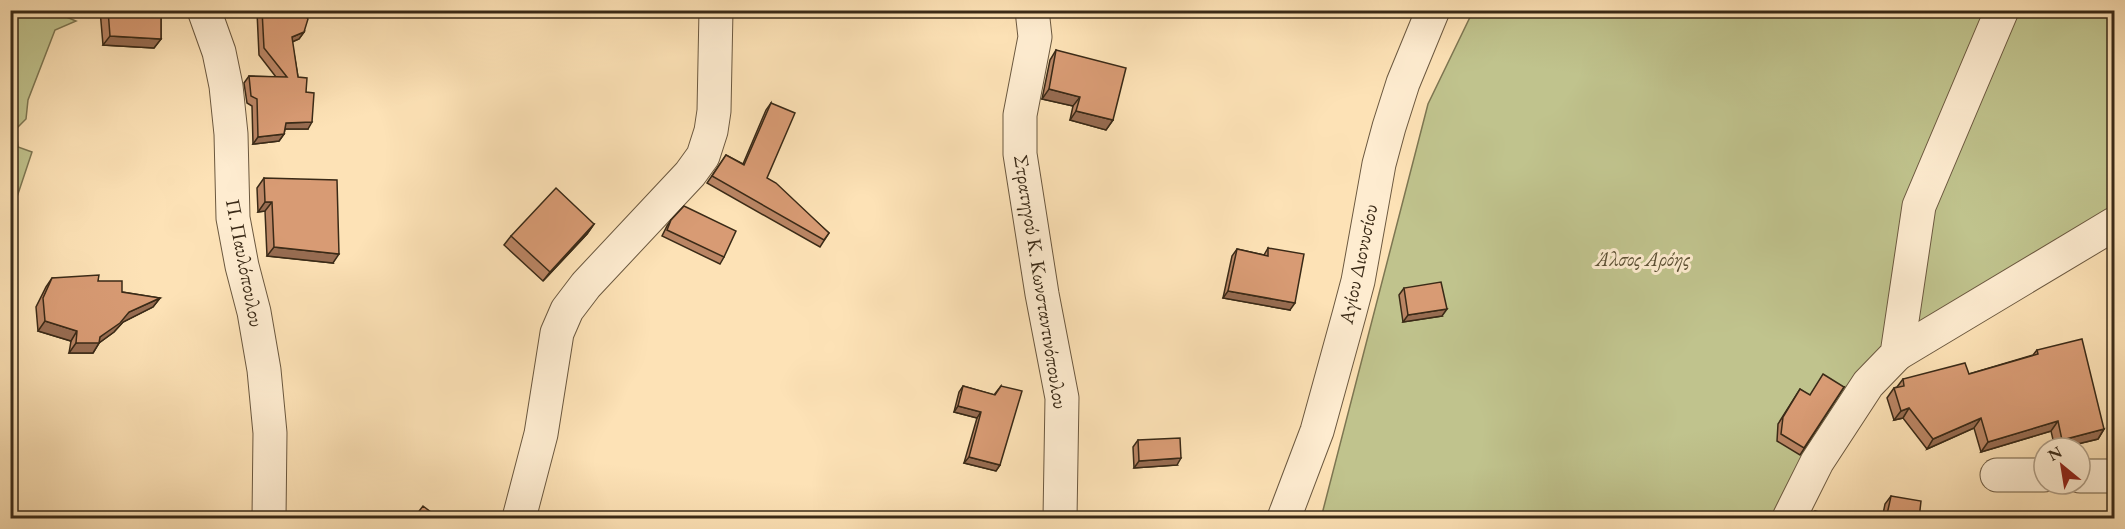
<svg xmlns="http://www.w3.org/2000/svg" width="2125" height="529" viewBox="0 0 2125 529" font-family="'EB Garamond',serif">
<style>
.green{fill:#c0c38d;stroke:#7d7652;stroke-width:1.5}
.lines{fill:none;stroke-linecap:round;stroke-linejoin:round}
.minor-casing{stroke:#6b583f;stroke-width:35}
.minor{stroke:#feecd0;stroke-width:33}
.wall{fill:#ba8564;stroke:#3a2a17;stroke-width:1.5}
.shaded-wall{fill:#976c51;stroke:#3a2a17;stroke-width:1.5}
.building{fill:#d89b74;stroke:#3a2a17;stroke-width:1.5}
.labels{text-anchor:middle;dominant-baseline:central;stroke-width:6;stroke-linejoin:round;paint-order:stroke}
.park-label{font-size:20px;font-style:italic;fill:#5c5034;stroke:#feecd0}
.street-label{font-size:20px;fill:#3a2a17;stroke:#feecd0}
</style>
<rect width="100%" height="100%" fill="#fde2b6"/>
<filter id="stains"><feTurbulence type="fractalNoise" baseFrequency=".00333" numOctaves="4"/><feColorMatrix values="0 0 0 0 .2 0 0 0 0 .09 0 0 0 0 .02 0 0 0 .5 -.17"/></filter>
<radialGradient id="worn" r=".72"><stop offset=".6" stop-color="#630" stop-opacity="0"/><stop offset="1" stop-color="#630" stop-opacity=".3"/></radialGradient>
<g class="green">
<polygon points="10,11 52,11 76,21 55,30 28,100 26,119 16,129 18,147 32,152 17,197 10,196"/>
<polygon points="1473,11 2114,11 2114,211 1893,345 1776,518 1321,518 1428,104"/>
</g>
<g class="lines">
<g class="minor-casing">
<g id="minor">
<polyline points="204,10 219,52 226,86 231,134 233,218 242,266 254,312 264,370 270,433 269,518"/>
<polyline points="1032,10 1035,37 1020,115 1020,154 1042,294 1062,398 1060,518"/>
<polyline points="1897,354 2114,224"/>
<polyline points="1997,475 2044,475"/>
<polyline points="2080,476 2114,476"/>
<polyline points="519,518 541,434 557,333 567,310 586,285 690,174 703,156 711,131 714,111 716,10"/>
<polyline points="1284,518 1317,431 1349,315 1358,281 1379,164 1389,127 1403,83 1433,10"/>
<polyline points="1789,518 1817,462 1868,384 1897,354 1919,206 2002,10"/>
</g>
</g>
<use href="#minor" class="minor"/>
</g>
<g class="wall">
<polygon points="100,10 161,10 161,39 154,48 103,45"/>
<polygon points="259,10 301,10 304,32 299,39 292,42 298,77 306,92 308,129 285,129 284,134 279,141 253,144 252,106 247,103 244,83 249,76 276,77 259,55 257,12"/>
<polygon points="1056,50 1113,120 1106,130 1070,120 1073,106 1042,99 1050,60"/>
<polygon points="771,103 767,178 829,233 820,247 707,183 726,155 743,164 766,110"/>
<polygon points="264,178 333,263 267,256 265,211 258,212 257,188"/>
<polygon points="671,220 724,257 720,264 662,236 667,226"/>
<polygon points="594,224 587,234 543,281 504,245 511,236"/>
<polygon points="1268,248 1290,310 1223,298 1232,256 1237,249 1264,255"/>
<polygon points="52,278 98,281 122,292 160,298 153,307 123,322 114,332 99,343 93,353 69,353 71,341 38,331 36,307 46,287"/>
<polygon points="1404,288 1442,316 1403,322 1399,295"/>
<polygon points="2037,350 2104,429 2098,439 2061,448 2055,448 2051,431 1981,452 1974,428 1927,449 1903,418 1894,420 1887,398 1894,388 1897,387 1903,379 1969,374 2033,355"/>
<polygon points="963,386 994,395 1001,386 1000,465 996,471 964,463 977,418 954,412 959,392"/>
<polygon points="1844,387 1800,455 1777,441 1778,424 1800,389 1809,395"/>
<polygon points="1138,440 1177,465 1134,468 1133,447"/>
<polygon points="1891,496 1919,519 1882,519 1885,504"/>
</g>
<g class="shaded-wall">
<polygon points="304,32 299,39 287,44 292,37"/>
<polygon points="110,36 161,39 154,48 103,45"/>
<polygon points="1049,89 1080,97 1073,106 1042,99"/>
<polygon points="1076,111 1113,120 1106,130 1070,120"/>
<polygon points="312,122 308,129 281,129 286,123"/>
<polygon points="284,134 279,141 253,144 258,137"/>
<polygon points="265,202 272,202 265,211 258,212"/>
<polygon points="594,224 587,234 543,281 550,272"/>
<polygon points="274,247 339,254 333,263 267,256"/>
<polygon points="1228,291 1295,303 1290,310 1223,298"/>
<polygon points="160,298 153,307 123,322 114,332 99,343 93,353 69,353 76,343 100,337 129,312"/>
<polygon points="1447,309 1442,316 1403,322 1408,315"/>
<polygon points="45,321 77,331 71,341 38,331"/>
<polygon points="958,406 981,412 977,418 954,412"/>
<polygon points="1909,408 1903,418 1894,420 1901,411"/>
<polygon points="1981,418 1974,428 1927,449 1933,439"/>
<polygon points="2058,421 2051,431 1981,452 1988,442"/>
<polygon points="2104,429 2098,439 2061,448 2056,448 2062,440"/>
<polygon points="969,457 1000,465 996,471 964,463"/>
<polygon points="1181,458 1177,465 1134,468 1139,461"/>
</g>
<g class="building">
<polygon points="108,10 161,10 161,39 110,36"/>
<polygon points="262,10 301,10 308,19 304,32 292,37 298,77 307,78 306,92 314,93 312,122 286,123 284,134 258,137 257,99 251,96 249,76 287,77 264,48"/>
<polygon points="1056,50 1126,68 1113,120 1076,111 1080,97 1049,89"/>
<polygon points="771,103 795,113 767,178 776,183 829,233 824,240 712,176 726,155 744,165"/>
<polygon points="264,178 337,180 339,254 274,247 272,202 265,202"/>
<polygon points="556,188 594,224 550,272 511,236"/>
<polygon points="684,206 736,231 724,257 667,230 671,220"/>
<polygon points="1268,248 1304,254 1295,303 1228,291 1237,249 1268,256"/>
<polygon points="99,275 98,281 122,281 122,292 160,298 129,312 120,323 100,337 99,343 76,343 77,331 45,321 43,298 52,278"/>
<polygon points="1441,282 1447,309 1408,315 1404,288"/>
<polygon points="2082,339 2104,429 2062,440 2058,421 1988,442 1981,418 1933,439 1909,408 1901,411 1894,388 1904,386 1903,379 1965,363 1969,374 2038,354 2037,350"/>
<polygon points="1823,374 1844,387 1804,448 1781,434 1783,417 1800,389 1810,395"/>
<polygon points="963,386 995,395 1001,386 1022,391 1000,465 969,457 981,412 958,406"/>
<polygon points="1180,438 1181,458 1139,461 1138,440"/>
<polygon points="1891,496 1921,501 1919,519 1886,519"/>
<polygon points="423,506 440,519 413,519"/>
<polygon points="1815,511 1846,519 1813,519"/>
</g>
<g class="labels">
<g class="park-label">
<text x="1643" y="259">Άλσος Αρόης</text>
</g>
<g class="street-label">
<text transform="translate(245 263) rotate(79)">Π. Παυλόπουλου</text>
<text transform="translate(1358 264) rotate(-78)">Αγίου Διονυσίου</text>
<text transform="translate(1041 282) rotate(81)">Στρατηγού Κ. Κωνσταντινόπουλου</text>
</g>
</g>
<rect width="2125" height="529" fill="none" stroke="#fde2b6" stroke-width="36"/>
<rect x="12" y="12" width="2101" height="505" fill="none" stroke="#3a2a17" stroke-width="3"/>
<rect x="18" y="18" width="2089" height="493" fill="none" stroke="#3a2a17" stroke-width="1.5"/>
<g transform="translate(2062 466) rotate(330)"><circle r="28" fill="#feecd0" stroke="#b09e86" stroke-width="1.5"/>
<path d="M0-4.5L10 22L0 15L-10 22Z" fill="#8f2418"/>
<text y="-9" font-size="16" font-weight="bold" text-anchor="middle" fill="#3a2a17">N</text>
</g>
<rect width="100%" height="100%" filter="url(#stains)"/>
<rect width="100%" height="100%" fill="url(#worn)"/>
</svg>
